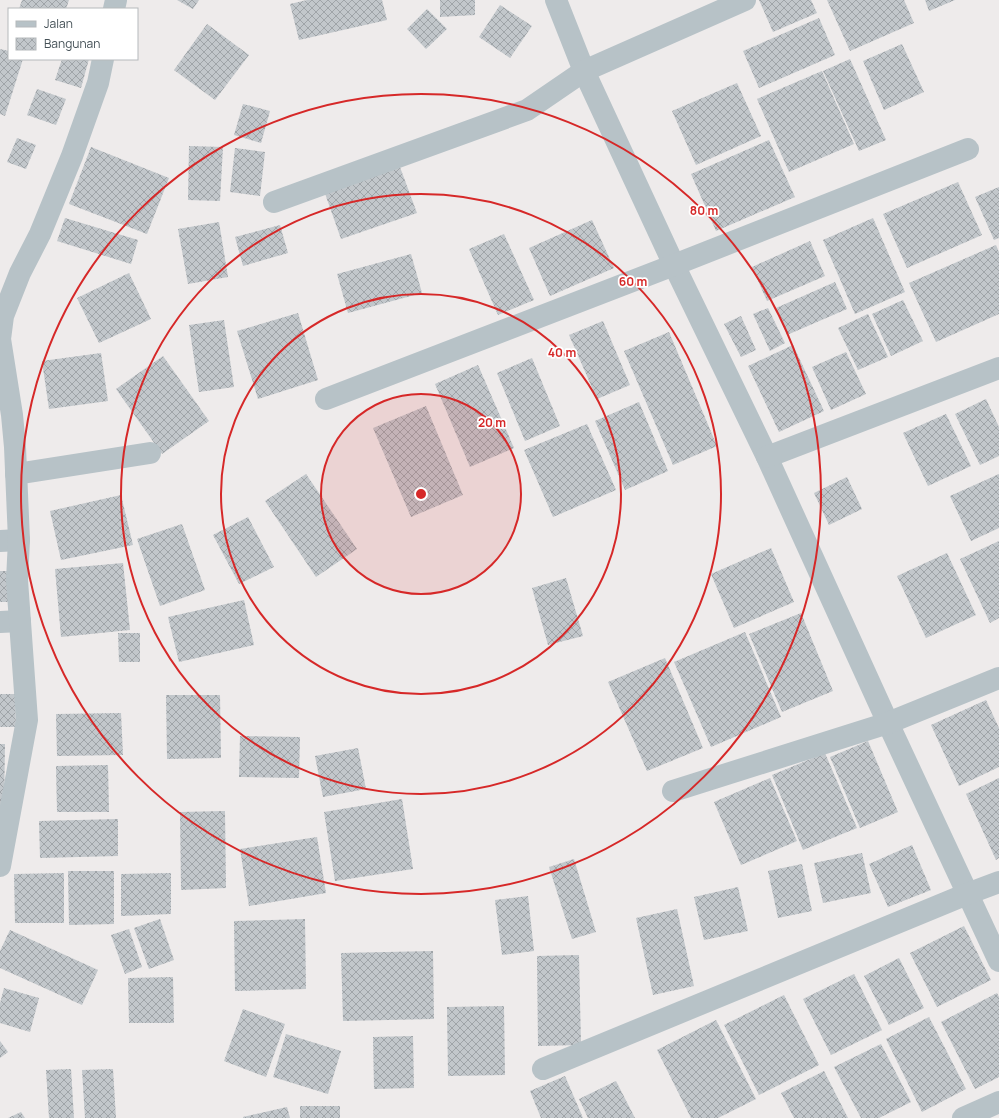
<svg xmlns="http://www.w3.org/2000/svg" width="999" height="1118" viewBox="0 0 999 1118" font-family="Manrope,sans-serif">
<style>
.building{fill:url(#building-cross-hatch)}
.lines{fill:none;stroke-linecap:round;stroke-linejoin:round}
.minor{stroke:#b7c2c7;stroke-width:22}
.ring{fill:none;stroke:#d62828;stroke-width:2}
.centre{fill:#d62828;stroke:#fff;stroke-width:2}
.ring-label{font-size:12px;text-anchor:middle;font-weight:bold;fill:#d62828;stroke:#fff;stroke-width:3.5;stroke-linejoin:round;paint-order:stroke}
</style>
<defs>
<pattern id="building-cross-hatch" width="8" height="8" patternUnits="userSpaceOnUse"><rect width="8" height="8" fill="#c2c7cb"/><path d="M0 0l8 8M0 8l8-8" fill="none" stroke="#9fa4a8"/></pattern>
</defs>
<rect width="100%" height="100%" fill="#eeebeb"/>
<g class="building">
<polygon points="22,0 69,0 66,9 19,9"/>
<polygon points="177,0 199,0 193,9"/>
<polygon points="307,0 382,0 387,20 299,40 290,4"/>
<polygon points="440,0 475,0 475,15 440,17"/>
<polygon points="759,0 811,0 817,13 773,32"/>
<polygon points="827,0 904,0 914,23 850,51"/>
<polygon points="925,0 955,0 929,11"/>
<polygon points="500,5 532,26 510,58 479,37"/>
<polygon points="427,9 447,29 426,49 407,29"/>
<polygon points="819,18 835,55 759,88 743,51"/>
<polygon points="207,24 249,55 215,100 174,70"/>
<polygon points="902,44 924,92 884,110 863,61"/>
<polygon points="0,49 9,51 9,59 23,59 5,116 0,114"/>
<polygon points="62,59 89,59 81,88 55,80"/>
<polygon points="850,59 886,140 859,151 823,71"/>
<polygon points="822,71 854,144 789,172 757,99"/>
<polygon points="737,83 761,136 696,165 672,111"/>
<polygon points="37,89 66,99 56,125 27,115"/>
<polygon points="243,104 270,111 261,143 234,135"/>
<polygon points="17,138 36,145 26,169 7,162"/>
<polygon points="769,140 795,197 716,231 691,174"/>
<polygon points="189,146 223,147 220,201 188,200"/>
<polygon points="91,147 169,178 147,234 69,204"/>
<polygon points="235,148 265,152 260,196 230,192"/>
<polygon points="397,159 417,213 341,239 322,185"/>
<polygon points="958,182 982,235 907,268 883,214"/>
<polygon points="999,187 999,238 994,240 975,197"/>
<polygon points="65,218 138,240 131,264 57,241"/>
<polygon points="873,218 905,292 855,314 823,240"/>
<polygon points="592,220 614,268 550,296 529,248"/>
<polygon points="219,222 228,277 188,284 178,229"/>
<polygon points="280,225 288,253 243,266 235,237"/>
<polygon points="504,234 534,300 498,315 469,249"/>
<polygon points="810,241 825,276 767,301 752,267"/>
<polygon points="996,245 999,252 999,314 936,342 909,283"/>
<polygon points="411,254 422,293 348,313 337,274"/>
<polygon points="129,273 151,319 99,343 77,298"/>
<polygon points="835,282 847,309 787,335 776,308"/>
<polygon points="903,300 923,341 891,356 872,314"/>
<polygon points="768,308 785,343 770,351 753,314"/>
<polygon points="298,313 318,380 258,399 237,331"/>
<polygon points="868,314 888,357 858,370 838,328"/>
<polygon points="741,316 756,350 741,357 724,324"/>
<polygon points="224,320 234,387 199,392 189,325"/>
<polygon points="603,321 630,385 597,399 569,335"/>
<polygon points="669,332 717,446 673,465 624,351"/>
<polygon points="793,345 824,411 779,432 748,366"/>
<polygon points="846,352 866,394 831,410 812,367"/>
<polygon points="101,353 108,401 49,409 42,361"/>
<polygon points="163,356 209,421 162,454 116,389"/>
<polygon points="532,358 560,426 525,441 497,373"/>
<polygon points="478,365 514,448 470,467 435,384"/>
<polygon points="986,399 999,427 999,456 980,465 955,414"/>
<polygon points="639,402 668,471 625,490 595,421"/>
<polygon points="426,406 463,495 411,517 373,428"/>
<polygon points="946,414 971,466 928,486 903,433"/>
<polygon points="587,424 616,490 553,517 524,450"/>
<polygon points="306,474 357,549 316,577 265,501"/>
<polygon points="999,474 999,528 971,541 950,496"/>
<polygon points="847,477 862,509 829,525 814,493"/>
<polygon points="121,495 133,545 61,560 50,511"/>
<polygon points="248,517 274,567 239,584 213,535"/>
<polygon points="182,524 205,590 160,606 137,539"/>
<polygon points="999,541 999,618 990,623 960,559"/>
<polygon points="771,548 794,602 734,628 711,574"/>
<polygon points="947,553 976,615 926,638 897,576"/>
<polygon points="123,563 130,630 61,637 55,569"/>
<polygon points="0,571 9,571 8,602 0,602"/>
<polygon points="566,578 583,636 548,645 532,588"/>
<polygon points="244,600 254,645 179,662 168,617"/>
<polygon points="801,613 833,691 782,712 749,634"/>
<polygon points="745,632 781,717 711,747 674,662"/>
<polygon points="118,633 140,633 140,662 119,662"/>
<polygon points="665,658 703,748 647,771 608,682"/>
<polygon points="0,694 15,694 16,727 0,727"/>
<polygon points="166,695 220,695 221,758 167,759"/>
<polygon points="986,700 999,728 999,767 959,786 931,725"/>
<polygon points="121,713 123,755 57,756 56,714"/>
<polygon points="240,736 300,737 299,778 239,777"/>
<polygon points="868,741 898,812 860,828 830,757"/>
<polygon points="0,744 5,744 4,807 0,807"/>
<polygon points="358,748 366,789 323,797 315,756"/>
<polygon points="825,753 857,828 803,850 772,775"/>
<polygon points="108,765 109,812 57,812 56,766"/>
<polygon points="770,778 797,841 741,865 714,802"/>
<polygon points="999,778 999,858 996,860 966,794"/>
<polygon points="402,799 413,869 335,881 324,812"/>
<polygon points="225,811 226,888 181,890 180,812"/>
<polygon points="118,819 118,856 40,858 39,821"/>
<polygon points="317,837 326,893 249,906 240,849"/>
<polygon points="912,845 931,890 888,907 869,864"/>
<polygon points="862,853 871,893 823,903 814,863"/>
<polygon points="574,859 596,932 572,939 549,867"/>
<polygon points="802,864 812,911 778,918 768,871"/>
<polygon points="68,871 114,871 114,924 69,925"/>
<polygon points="64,873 64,923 15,923 14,874"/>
<polygon points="171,873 171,914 121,916 121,874"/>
<polygon points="738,887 748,931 704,940 694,897"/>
<polygon points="528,896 534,951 502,955 495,900"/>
<polygon points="677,909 694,986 653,995 636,918"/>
<polygon points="160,919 174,960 149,969 134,928"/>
<polygon points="305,919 306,989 235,991 234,921"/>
<polygon points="964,926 991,980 937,1007 910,953"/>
<polygon points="129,929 142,967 125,974 111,935"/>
<polygon points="10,930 98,970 82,1005 0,968 0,951"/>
<polygon points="433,951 434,1019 343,1021 341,953"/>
<polygon points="579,955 581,1045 538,1046 537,956"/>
<polygon points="899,958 924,1008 889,1025 864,976"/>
<polygon points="854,974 882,1030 831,1055 803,999"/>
<polygon points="173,977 174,1023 129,1023 128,978"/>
<polygon points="4,988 39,998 30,1032 0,1023 0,1003"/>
<polygon points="997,993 999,997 999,1077 975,1089 941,1022"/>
<polygon points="784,995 819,1065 759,1095 724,1025"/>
<polygon points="504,1006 505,1075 448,1076 447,1007"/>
<polygon points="243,1009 285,1024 266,1077 224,1061"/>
<polygon points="929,1017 966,1089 922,1112 886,1039"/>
<polygon points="716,1020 756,1099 718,1118 691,1118 657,1050"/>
<polygon points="286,1034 341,1051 328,1094 273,1077"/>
<polygon points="413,1036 414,1088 374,1089 373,1037"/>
<polygon points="0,1041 8,1052 0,1058"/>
<polygon points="881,1044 911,1102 879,1118 861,1118 834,1067"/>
<polygon points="71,1069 74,1118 49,1118 46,1070"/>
<polygon points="113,1069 116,1118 85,1118 82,1070"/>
<polygon points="824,1071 848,1118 794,1118 781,1093"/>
<polygon points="565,1076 583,1118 541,1118 530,1091"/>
<polygon points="616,1081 635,1118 588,1118 579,1099"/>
<rect x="300" y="1106" width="40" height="12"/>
<polygon points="287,1107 290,1118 243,1118 243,1117"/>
<polygon points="21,1112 25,1118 8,1118"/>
</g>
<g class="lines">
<g class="minor">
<polyline points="556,0 584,71 674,265 767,457 888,723 999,961"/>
<polyline points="114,9 116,0"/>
<polyline points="274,202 527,110 584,71 745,0"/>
<polyline points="326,399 674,265 968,149"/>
<polyline points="767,457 999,368"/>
<polyline points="16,474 150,453"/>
<polyline points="0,541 19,540"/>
<polyline points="0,622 20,621"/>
<polyline points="673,791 888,723 999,678"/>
<polyline points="0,866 27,720 17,580 19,540 15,447 12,415 0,339 3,316 20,273 40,234 72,156 98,83 103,59"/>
<polyline points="543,1069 967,894 999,882"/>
<polyline points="963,1118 999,1102"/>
</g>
</g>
<circle cx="421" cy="494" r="100" fill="#d62828" fill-opacity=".12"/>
<g class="ring">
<circle cx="421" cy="494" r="100"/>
<circle cx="421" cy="494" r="200"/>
<circle cx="421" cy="494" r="300"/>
<circle cx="421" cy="494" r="400"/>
</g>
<circle cx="421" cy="494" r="6" class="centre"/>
<g class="ring-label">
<text x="704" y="215">80 m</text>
<text x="633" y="286">60 m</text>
<text x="562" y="357">40 m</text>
<text x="492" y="427">20 m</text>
</g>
<rect x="8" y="8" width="130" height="52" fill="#ffffff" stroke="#b5b9bc"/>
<rect x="16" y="21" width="20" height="6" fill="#b7c2c7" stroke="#b5b9bc"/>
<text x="44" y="28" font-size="12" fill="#455157">Jalan</text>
<rect x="16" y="38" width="20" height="12" fill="url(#building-cross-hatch)" stroke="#b5b9bc"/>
<text x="44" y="48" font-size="12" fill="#455157">Bangunan</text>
</svg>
